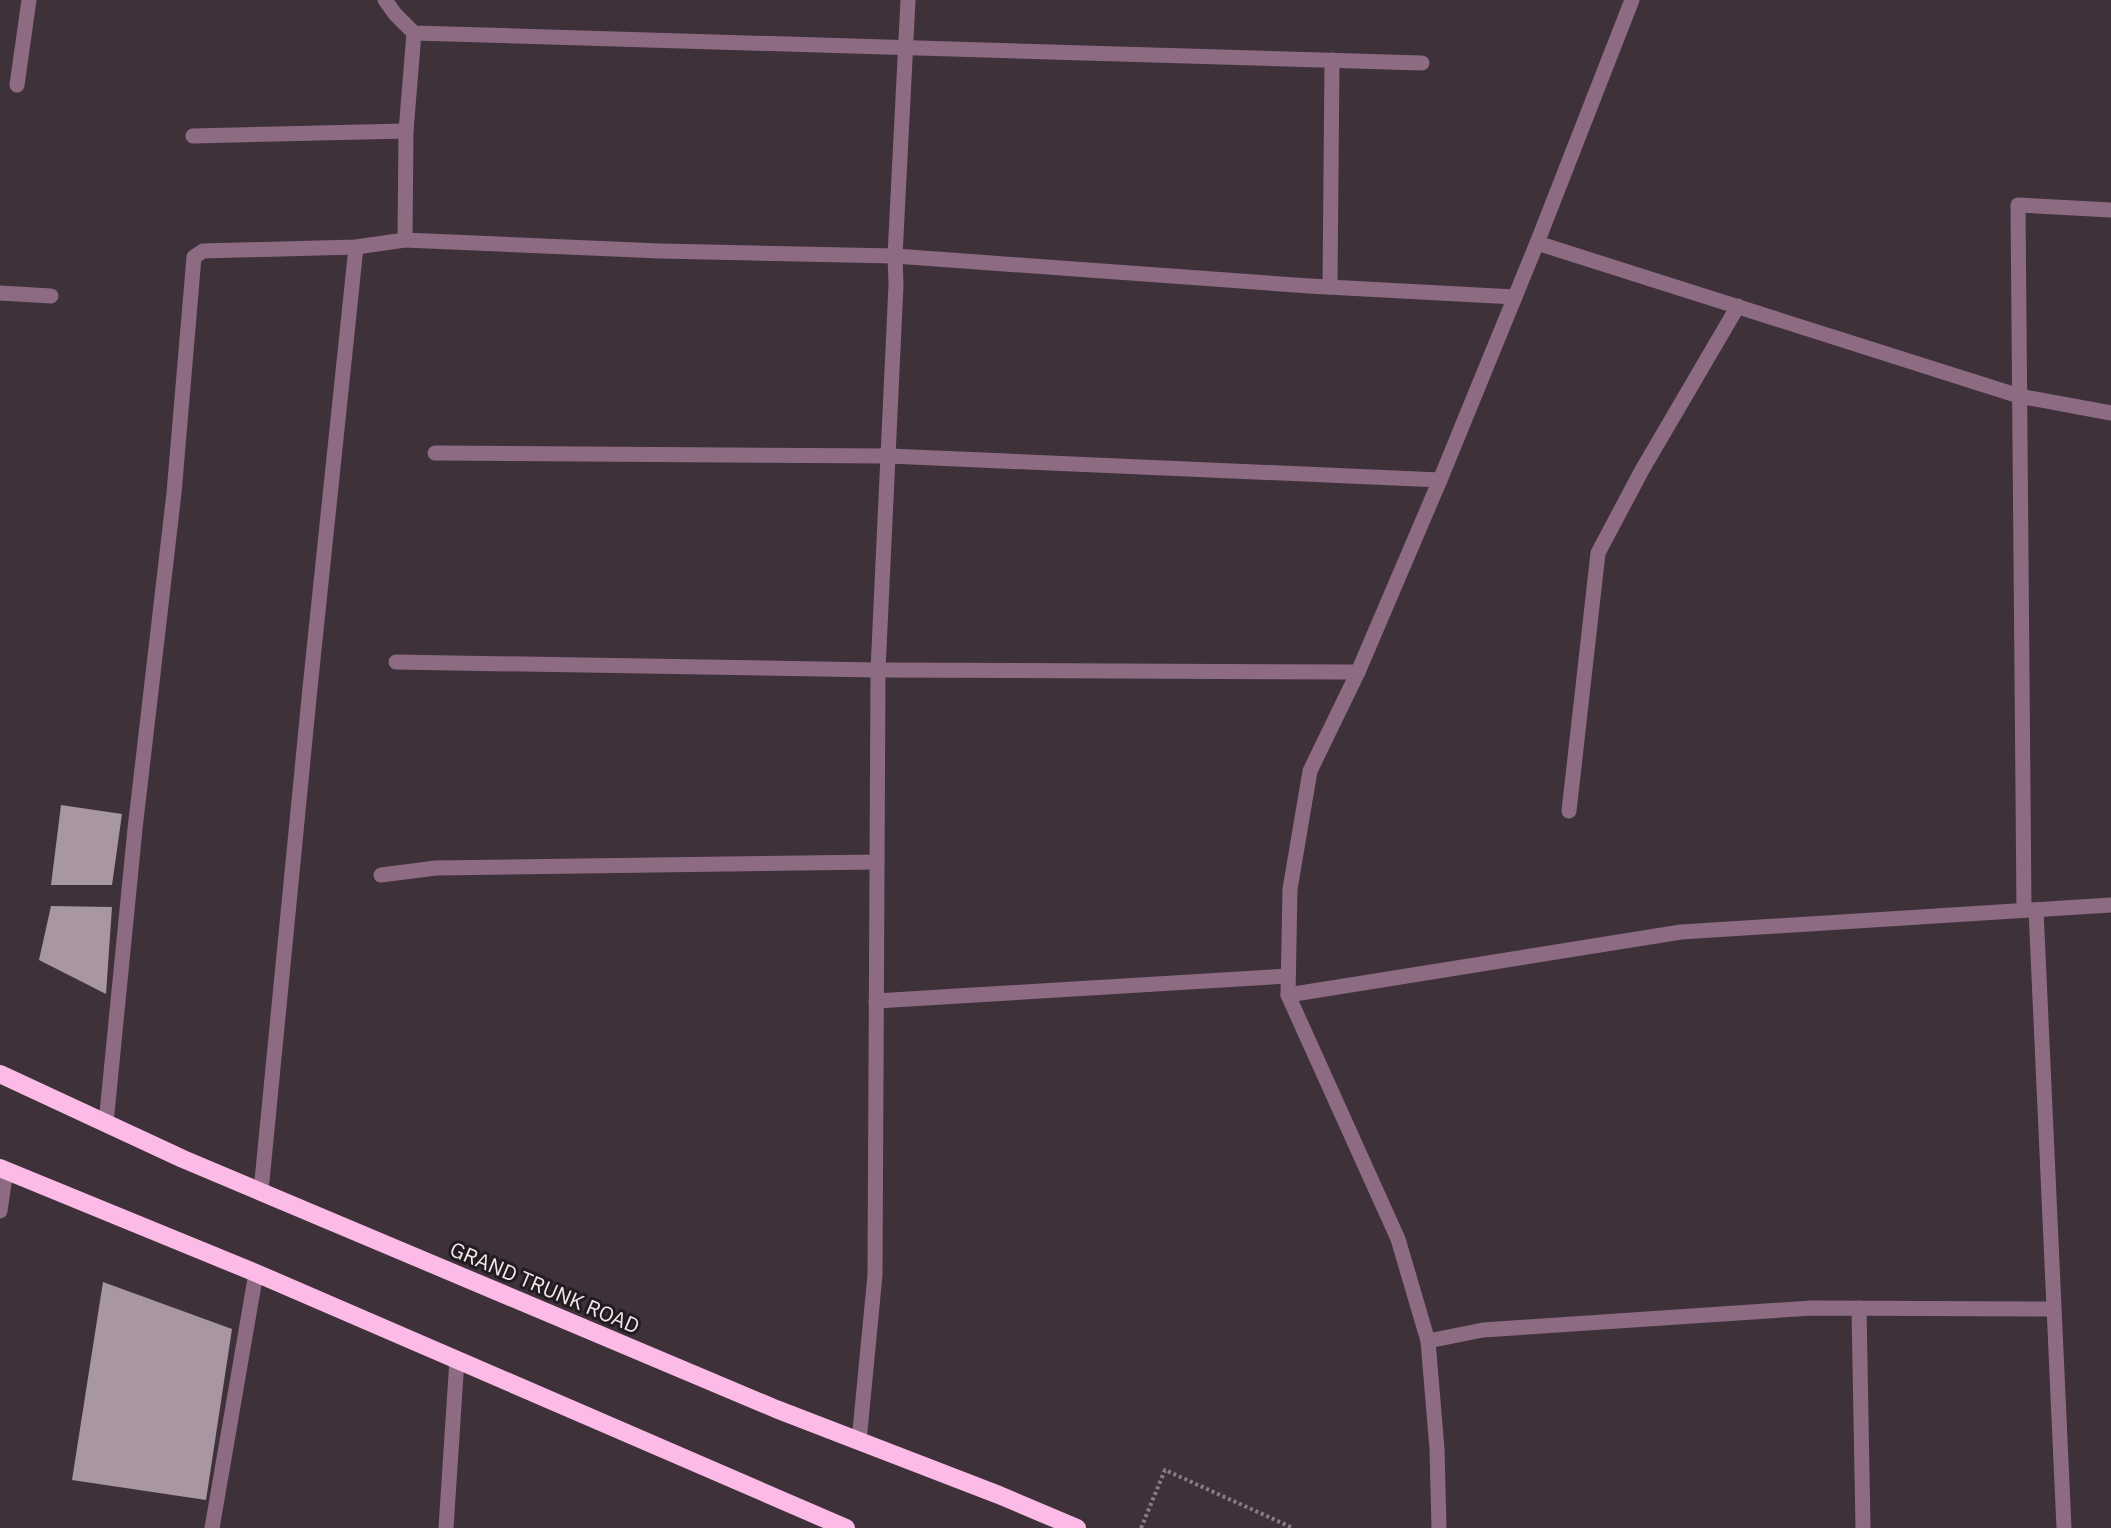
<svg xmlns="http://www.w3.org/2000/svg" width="2111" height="1528" viewBox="0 0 2111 1528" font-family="'IBM Plex Sans',sans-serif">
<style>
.building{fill:#a897a2}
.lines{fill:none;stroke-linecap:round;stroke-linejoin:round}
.path{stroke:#897d85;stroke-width:4;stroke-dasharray:3 3;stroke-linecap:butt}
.minor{stroke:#8d6c83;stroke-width:15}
.highway{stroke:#fcbbe7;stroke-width:18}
.labels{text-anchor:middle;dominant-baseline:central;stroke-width:6;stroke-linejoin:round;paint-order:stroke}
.street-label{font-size:21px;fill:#f1e8ee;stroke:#221b1f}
</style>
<rect width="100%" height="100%" fill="#3f313a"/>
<g class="building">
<polygon points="61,805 122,814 112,885 51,885"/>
<polygon points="51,906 112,907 106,994 39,960"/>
<polygon points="103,1282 232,1329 206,1500 72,1480"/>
</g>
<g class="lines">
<polyline class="path" points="1141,1528 1165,1470 1293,1528"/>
<g class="minor">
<polyline points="385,0 395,14 414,33 1422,63"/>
<polyline points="414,33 406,131 405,240 660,251 895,256 1309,286 1515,297"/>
<polyline points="17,85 29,0"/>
<polyline points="193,136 406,131"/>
<polyline points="1537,243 2019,396 2111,413"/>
<polyline points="1330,287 1332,60"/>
<polyline points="0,293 51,296"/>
<polyline points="435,453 889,456 1440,480"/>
<polyline points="396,662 878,670 1358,672"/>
<polyline points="1569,811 1598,553 1642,470 1738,306"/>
<polyline points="381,875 436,868 877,862"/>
<polyline points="2024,910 2018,205 2111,210"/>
<polyline points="2036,910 2064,1528"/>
<polyline points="1288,995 1681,932 2111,905"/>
<polyline points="876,1001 1288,976"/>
<polyline points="106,1123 135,829 174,493 194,257 203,251 356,247 405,240"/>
<polyline points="261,1191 310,688 356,247"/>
<polyline points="0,1211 6,1170"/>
<polyline points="1859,1308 1863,1528"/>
<polyline points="1428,1341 1483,1330 1812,1308 2053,1309"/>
<polyline points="859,1441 875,1275 878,670 896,285 895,256 908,0"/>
<polyline points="212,1528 256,1273"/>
<polyline points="446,1528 457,1359"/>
<polyline points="1439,1528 1437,1449 1428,1341 1398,1239 1288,995 1290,889 1310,771 1358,672 1440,480 1537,243 1632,0"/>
</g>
<g class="highway">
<polyline points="0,1074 183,1159 776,1409 999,1495 1077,1528"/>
<polyline points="0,1168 256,1273 846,1528"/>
</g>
</g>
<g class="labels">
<g class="street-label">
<text transform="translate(545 1287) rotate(23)">GRAND TRUNK ROAD</text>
</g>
</g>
</svg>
